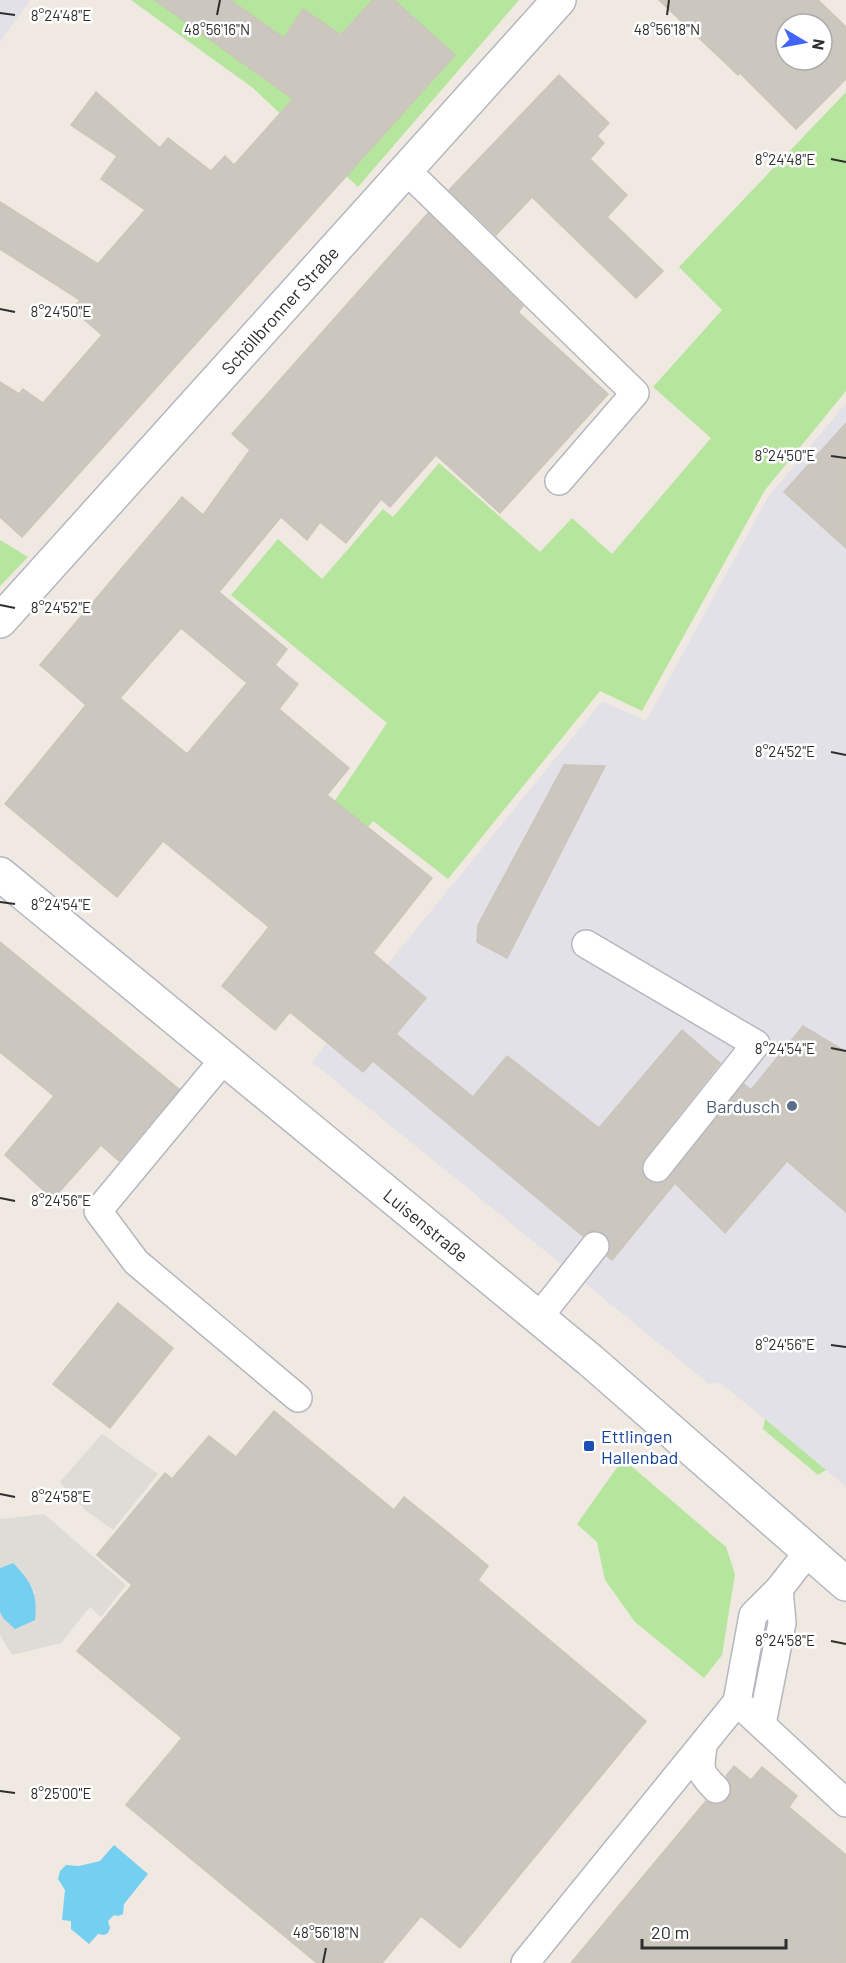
<svg xmlns="http://www.w3.org/2000/svg" width="846" height="1963" viewBox="0 0 846 1963" font-family="Barlow,sans-serif">
<style>
.industrial{fill:#e3e1e8}
.green{fill:#b6e59e}
.plaza{fill:#dfdcd8}
.water{fill:#75cff0}
.building{fill:#cbc7bf;stroke:#cbc5ba;stroke-width:1.5;fill-rule:evenodd}
.lines{fill:none;stroke-linecap:round;stroke-linejoin:round}
.service-casing{stroke:#b4b7c1;stroke-width:30}
.tertiary-casing{stroke:#b4b7c1;stroke-width:36}
.secondary-casing{stroke:#b4b7c1;stroke-width:36}
.service{stroke:#fff;stroke-width:27}
.tertiary{stroke:#fff;stroke-width:33}
.secondary{stroke:#fff;stroke-width:33}
.ticks{fill:none;stroke:#2e2e2e;stroke-width:2}
.service-dot{fill:#5c6f8a;stroke:#fff;stroke-width:2}
.transit-dot{fill:#1a4fb4;stroke:#fff;stroke-width:2}
.labels{text-anchor:middle;dominant-baseline:central;stroke-width:5;stroke-linejoin:round;paint-order:stroke}
.street-label{font-size:18px;fill:#2e2e2e;stroke:#fff}
.service-label{font-size:18px;fill:#4e5e75;stroke:#fff;text-anchor:end}
.transit-label{font-size:18px;fill:#164399;stroke:#fff;text-anchor:start}
.ticks-label{font-size:15px;text-anchor:middle;fill:#2e2e2e;stroke:#fff;stroke-width:5;stroke-linejoin:round;paint-order:stroke}
</style>
<rect width="100%" height="100%" fill="#efe9e1"/>
<g class="industrial">
<polygon points="0,0 30,0 0,42"/>
<polygon points="846,403 846,1487 721,1383 709,1384 312,1062 387,965 602,701 646,721 768,497"/>
</g>
<g class="green">
<polygon points="131,0 519,0 358,187 253,88"/>
<polygon points="846,92 846,391 765,490 642,711 600,691 448,879 373,821 346,855 316,829 387,723 231,595 278,539 322,579 383,509 393,517 439,463 540,552 572,518 612,554 711,438 653,387 722,310 679,267"/>
<polygon points="0,540 28,557 0,586"/>
<polygon points="765,1419 826,1470 818,1475 763,1429"/>
<polygon points="623,1459 726,1547 735,1574 722,1655 704,1678 635,1622 605,1580 597,1542 577,1524"/>
</g>
<g class="plaza">
<polygon points="102,1434 158,1474 113,1530 85,1510 60,1482"/>
<polygon points="44,1514 126,1585 101,1617 90,1607 61,1643 12,1655 0,1635 0,1612 3,1618 35,1593 22,1572 13,1563 0,1568 0,1519"/>
</g>
<g class="water">
<path d="M13,1563C31,1581 38,1594 35,1620L15,1629L3,1618L0,1612V1568Z"/>
<polygon points="114,1845 148,1874 124,1904 123,1914 118,1916 114,1915 108,1921 110,1928 108,1933 104,1935 98,1934 89,1944 71,1929 71,1921 62,1920 65,1890 58,1879 60,1871 66,1865 79,1866 100,1861"/>
</g>
<g class="building">
<polygon points="155,0 230,0 284,38 303,9 341,35 373,0 394,0 455,55 22,537 0,517 0,382 19,394 23,389 43,403 102,335 72,309 80,300 0,249 0,202 98,264 145,210 101,179 117,156 71,125 96,92 160,148 168,138 211,171 225,156 234,165 293,99"/>
<path d="M659,0H818L846,27V79L796,129L740,73L738,75ZM786,24H822V60H786Z"/>
<polygon points="559,75 609,123 597,136 604,143 590,159 627,195 607,217 663,271 636,298 532,197 496,235 449,190"/>
<path d="M428,213L523,306L518,312L608,394L500,513L436,455L390,507L381,499L346,543L320,522L307,540L281,517L219,592L287,649L275,665L298,684L279,709L349,768L327,795L432,878L373,953L426,998L396,1034L473,1097L507,1056L599,1128L682,1030L720,1063L644,1159L641,1166L643,1174L648,1181L655,1184L663,1182L669,1178L744,1084L751,1090L803,1026L846,1052V1212L787,1161L725,1233L675,1183L612,1260L607,1256L611,1248L609,1240L605,1234L597,1230L589,1232L583,1236L373,1061L363,1072L290,1012L275,1030L222,986L269,927L163,841L117,897L5,804L86,705L40,665L182,497L203,515L250,450L232,434ZM181,628L247,683L187,754L120,698Z"/>
<polygon points="846,423 846,548 784,492"/>
<polygon points="564,765 605,766 507,958 477,942 478,925"/>
<polygon points="0,942 179,1089 119,1161 101,1145 53,1199 5,1155 54,1096 0,1052"/>
<polygon points="118,1303 173,1348 110,1428 53,1384"/>
<polygon points="274,1411 394,1510 404,1497 450,1534 488,1566 478,1580 646,1721 460,1948 421,1916 382,1963 317,1963 126,1805 182,1738 77,1651 132,1585 97,1555 165,1473 172,1479 209,1436 236,1457"/>
<polygon points="734,1766 751,1780 762,1767 797,1796 789,1807 846,1855 846,1963 571,1963 706,1801 712,1804 719,1804 727,1800 731,1794 731,1786 726,1776"/>
</g>
<g class="lines">
<g class="service-casing">
<g id="service">
<polyline points="406,170 635,393 559,481"/>
<polyline points="586,944 756,1044 657,1168"/>
<polyline points="225,1058 98,1211 136,1262 298,1398"/>
<polyline points="538,1318 595,1246"/>
<polyline points="808,1552 779,1589 753,1615 737,1702 846,1803"/>
<polyline points="762,1724 782,1623 779,1589"/>
<path d="M703,1746C700,1770 698,1771 716,1789"/>
<polyline points="525,1963 737,1702"/>
</g>
</g>
<g class="tertiary-casing">
<g id="tertiary">
<path id="s1" d="M0,621L559,0"/>
</g>
</g>
<g class="secondary-casing">
<g id="secondary">
<path id="s2" d="M0,874L590,1360L846,1584"/>
</g>
</g>
<use href="#service" class="service"/>
<use href="#tertiary" class="tertiary"/>
<use href="#secondary" class="secondary"/>
</g>
<path class="ticks" d="M0,13L15,15M217,15L220,0M667,15L669,0M831,159L846,162M0,309L15,312M831,456L846,458M0,605L15,608M831,752L846,755M0,902L15,904M831,1048L846,1051M0,1198L15,1201M831,1345L846,1347M0,1494L15,1497M831,1641L846,1644M0,1791L15,1793M323,1963L326,1948"/>
<circle class="service-dot" cx="792" cy="1106" r="6"/>
<rect class="transit-dot" x="583" y="1440" width="12" height="12" rx="3"/>
<g class="labels">
<g class="street-label">
<text stroke="none"><textPath href="#s1" startOffset="418">Schöllbronner Straße</textPath></text>
<text stroke="none"><textPath href="#s2" startOffset="552">Luisenstraße</textPath></text>
</g>
<g class="service-label">
<text x="780" y="1106">Bardusch</text>
</g>
<g class="transit-label">
<text x="601" y="1436">Ettlingen<tspan x="601" dy="21">Hallenbad</tspan></text>
</g>
</g>
<g class="ticks-label">
<text x="61" y="21">8°24'48"E</text>
<text x="217" y="35">48°56'16"N</text>
<text x="667" y="35">48°56'18"N</text>
<text x="785" y="165">8°24'48"E</text>
<text x="61" y="317">8°24'50"E</text>
<text x="785" y="461">8°24'50"E</text>
<text x="61" y="613">8°24'52"E</text>
<text x="785" y="757">8°24'52"E</text>
<text x="61" y="910">8°24'54"E</text>
<text x="785" y="1054">8°24'54"E</text>
<text x="61" y="1206">8°24'56"E</text>
<text x="785" y="1350">8°24'56"E</text>
<text x="61" y="1502">8°24'58"E</text>
<text x="785" y="1646">8°24'58"E</text>
<text x="61" y="1799">8°25'00"E</text>
<text x="326" y="1938">48°56'18"N</text>
</g>
<g transform="translate(804 42) rotate(100)"><circle r="28" fill="#ffffff" stroke="#ababab" stroke-width="1.5"/>
<path d="M0-4.5L10 22L0 15L-10 22Z" fill="#4264fb"/>
<text y="-9" font-size="16" font-weight="bold" text-anchor="middle" fill="#2e2e2e">N</text>
</g>
<path d="M642 1939v9h144v-9" fill="none" stroke="#2e2e2e" stroke-width="3"/>
<text x="651" y="1939" font-size="18" fill="#2e2e2e" stroke="#ffffff" stroke-width="4.5" paint-order="stroke">20 m</text>
</svg>
